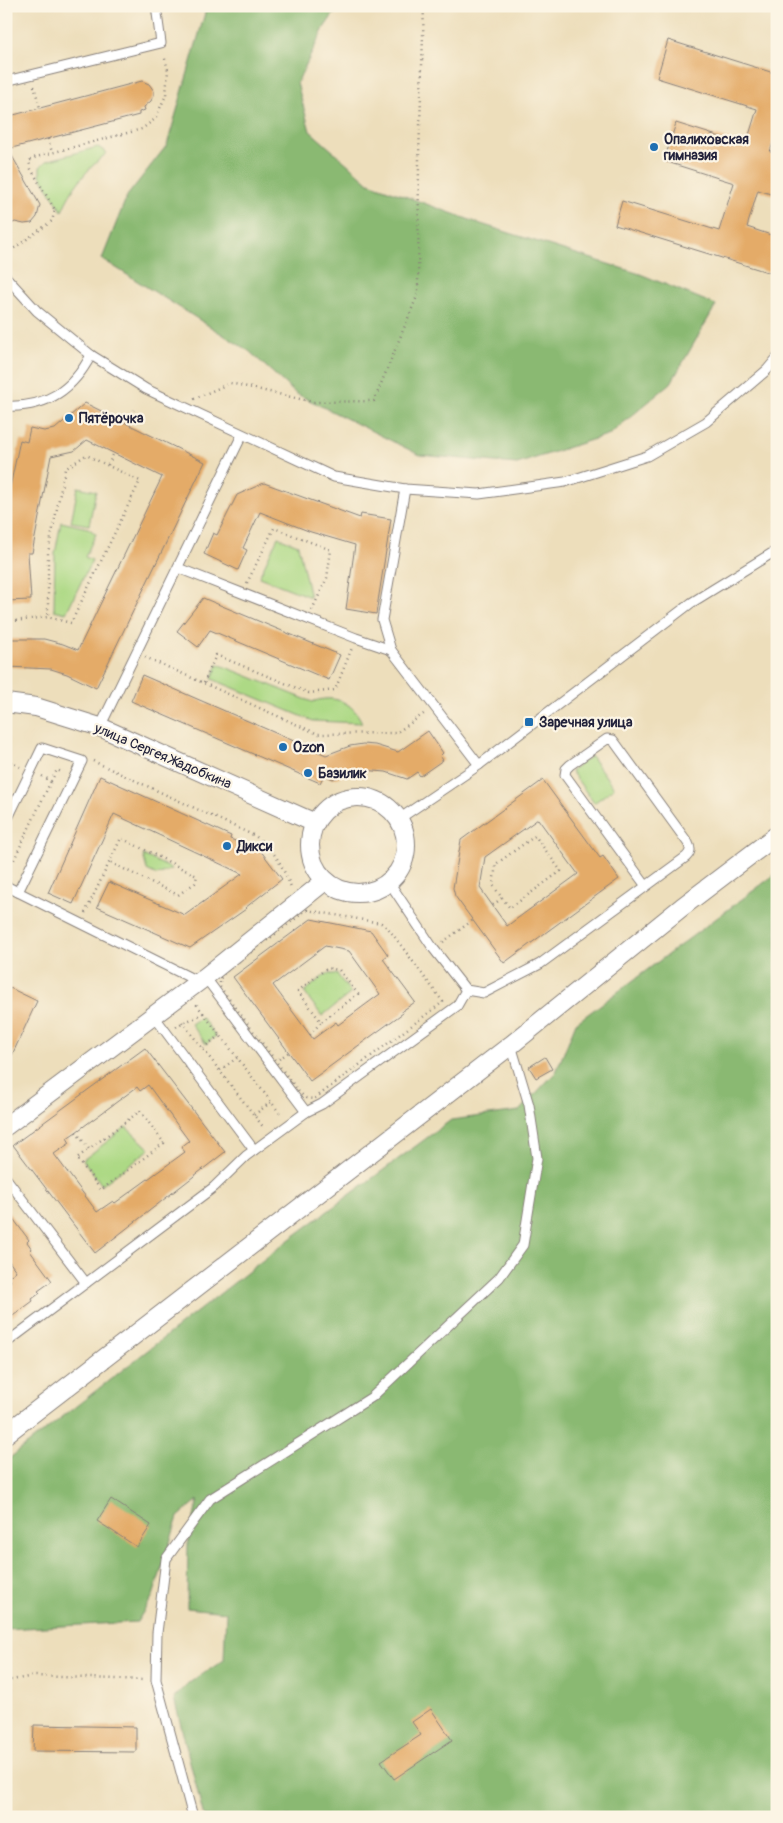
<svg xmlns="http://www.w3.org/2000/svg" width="783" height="1823" viewBox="0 0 783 1823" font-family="Pangolin,sans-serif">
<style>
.green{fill:#add985;stroke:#687e60}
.forest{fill:#8ab972;stroke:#566e56}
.building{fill:#e4ab67;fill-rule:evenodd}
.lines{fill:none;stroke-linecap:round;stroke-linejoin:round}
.service-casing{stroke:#88807b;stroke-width:11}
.minor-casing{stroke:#88807b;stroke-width:20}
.path{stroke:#88807b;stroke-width:2.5;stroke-dasharray:1 4;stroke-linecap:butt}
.service{stroke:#fff;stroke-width:9}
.minor{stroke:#fff;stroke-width:18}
.poi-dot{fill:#1f6fb2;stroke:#fcf5e5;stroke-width:2}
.labels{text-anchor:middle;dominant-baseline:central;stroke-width:4.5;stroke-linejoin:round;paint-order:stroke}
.poi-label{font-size:14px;font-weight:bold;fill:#22223b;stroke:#fcf5e5;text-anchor:start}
.street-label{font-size:14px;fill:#22223b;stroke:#fcf5e5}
</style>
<rect width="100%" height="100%" fill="#fcf5e5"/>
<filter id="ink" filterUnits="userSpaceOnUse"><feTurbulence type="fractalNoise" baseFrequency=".02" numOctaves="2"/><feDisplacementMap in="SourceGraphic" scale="10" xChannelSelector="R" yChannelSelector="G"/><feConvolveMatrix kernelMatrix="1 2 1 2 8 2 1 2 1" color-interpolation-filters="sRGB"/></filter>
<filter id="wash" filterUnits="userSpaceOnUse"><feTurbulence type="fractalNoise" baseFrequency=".0096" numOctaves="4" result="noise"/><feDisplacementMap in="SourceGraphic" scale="20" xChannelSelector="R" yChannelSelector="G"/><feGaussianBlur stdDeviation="1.12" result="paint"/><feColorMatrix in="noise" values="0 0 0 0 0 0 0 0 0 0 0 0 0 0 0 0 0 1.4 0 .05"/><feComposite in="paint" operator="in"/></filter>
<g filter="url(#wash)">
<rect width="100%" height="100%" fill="#eddebb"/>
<g class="green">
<path d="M98,147L107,153C87,169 72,187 62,211L40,175V167L46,161Z"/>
<polygon points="78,487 96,491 89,525 71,522"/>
<polygon points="61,522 88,528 96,534 85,557 92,560 66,613 54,610 55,554"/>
<polygon points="278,537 298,545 310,597 259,577"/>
<path d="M218,664L312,702C333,694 353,701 362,723L313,721L212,679Z"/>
<polygon points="591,756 614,788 594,803 571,771"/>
<polygon points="143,855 172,869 157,875 147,870"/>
<polygon points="326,974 337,974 351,993 322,1016 304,992"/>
<polygon points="201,1017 216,1036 206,1044 191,1024"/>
<polygon points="126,1127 150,1149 102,1185 83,1160"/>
</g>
<g class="forest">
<polygon points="207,6 339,6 324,28 297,83 310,131 369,183 481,224 640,274 716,305 671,383 610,434 517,464 420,455 295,393 249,351 102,259 127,196 167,145"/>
<polygon points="777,873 777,1817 204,1817 174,1698 189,1683 224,1660 226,1612 187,1608 188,1543 198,1500 178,1517 153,1596 137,1622 6,1629 6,1461 290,1239 451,1120 519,1111 556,1072 576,1023"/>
</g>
<g id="blocks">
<g class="building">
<polygon points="668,40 777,74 777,130 770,152 777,154 777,196 758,190 747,227 777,237 777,275 615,225 622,201 719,231 734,183 664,161 676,123 746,145 757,109 657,78"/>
<polygon points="142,81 149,84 154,91 154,95 151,101 144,107 145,110 139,112 139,115 8,149 40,205 37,217 32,223 24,224 15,222 11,224 6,216 6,117"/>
<polygon points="85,403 205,462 96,688 67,674 51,669 8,667 8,639 44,639 63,644 78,650 162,477 87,440 74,451 51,456 32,553 28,553 31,600 6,601 6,506 20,440 27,442 30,428 44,431 55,429"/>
<polygon points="264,483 360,518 361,514 391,519 376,614 346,609 355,545 311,532 260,512 243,548 247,550 238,570 204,554 213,533 217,535 237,495"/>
<polygon points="203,598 340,655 329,680 210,630 198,647 177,631"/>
<polygon points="142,675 326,755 350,746 363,744 375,745 398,752 428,731 443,753 440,756 443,760 420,776 417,772 407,779 386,772 363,770 343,775 333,779 324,775 320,783 131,701"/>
<polygon points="100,776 231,836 230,839 260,850 282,879 245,908 246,909 190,948 97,907 109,882 185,915 242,874 114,814 73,904 48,893"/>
<path d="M543,780L600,858L603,856L619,879L504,963L455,896L453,888L461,840ZM538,819L578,874L507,926L480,888L485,857Z"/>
<path d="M311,919L371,931L388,955L383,959L415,1002L402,1011L403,1013L310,1081L233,977ZM325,946L349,951L380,994L338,1025L336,1022L313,1039L273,985Z"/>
<polygon points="10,988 37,1001 6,1068 6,996"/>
<path d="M145,1048L225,1152L95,1253L13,1145ZM148,1085L189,1141L181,1147L185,1152L115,1203L113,1201L97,1212L54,1154L70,1143L67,1138L76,1132L137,1087L140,1091Z"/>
<polygon points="545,1057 552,1069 536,1078 529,1067"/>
<polygon points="6,1209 29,1240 27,1242 32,1249 30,1251 52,1281 38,1291 40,1293 32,1299 33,1301 6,1321 6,1284 11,1281 8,1277 16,1271 6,1257"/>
<polygon points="111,1499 151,1525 137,1547 97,1521"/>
<polygon points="431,1709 452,1740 394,1779 381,1761 421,1735 412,1722"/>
<polygon points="34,1725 136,1727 136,1752 33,1751"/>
</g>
</g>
</g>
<g filter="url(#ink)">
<use href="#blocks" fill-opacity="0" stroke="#88807b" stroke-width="1"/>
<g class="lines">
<g class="service-casing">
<g id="service">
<polyline points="6,81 161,43 156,6"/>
<polyline points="6,277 37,311 91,355 146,389 334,477 405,489 479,494 565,482 647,456 706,422 767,370 777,358"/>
<path d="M6,406C46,408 73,390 91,355"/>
<polyline points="405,489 382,620 391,650 479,765"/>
<polyline points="178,568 356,638 391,650"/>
<polyline points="100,727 242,435"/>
<polyline points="399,819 479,765 691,603 777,550"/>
<polyline points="6,822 42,748 82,761 18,892 6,886"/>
<path d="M389,882L433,948L466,990L484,993L540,964L686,857C691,852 691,849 688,843L616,744L613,740L607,739L570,765L566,769L565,775L646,886"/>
<polyline points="18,892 199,982"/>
<polyline points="205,977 306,1112"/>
<polyline points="154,1016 254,1150"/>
<polyline points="6,1178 86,1283"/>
<polyline points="6,1343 214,1187 246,1156 306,1112 322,1104 457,1006 466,990"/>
<polyline points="193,1817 156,1680 157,1633 166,1559 210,1499 372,1397 499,1278 523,1245 537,1158 529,1105 511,1045"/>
</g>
</g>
<g class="minor-casing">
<g id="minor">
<polyline points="6,703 36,707 100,727 315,823"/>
<circle cx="358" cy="845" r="48"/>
<polyline points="6,1126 205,977 325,881"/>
<polyline points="6,1434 511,1045 682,907 777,835"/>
</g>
</g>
<g class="path">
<polyline points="34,86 40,108"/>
<polyline points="48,139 52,152"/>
<polyline points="6,254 52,221 55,210 31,169 29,161 36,157 142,129 155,119 166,95 168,70 164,55"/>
<polyline points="194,399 230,383 313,402 374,401 418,294 419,155 424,6"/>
<polyline points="128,424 134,410"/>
<polyline points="108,465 114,453"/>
<polyline points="247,583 274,528 331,550 327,578 312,610"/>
<polyline points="6,622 48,617 71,623 140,481 86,455 65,469 48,553 48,617"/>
<polyline points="145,657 318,734 396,733 425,713"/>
<polyline points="204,683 216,655 309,693 335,690 352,648"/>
<polyline points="6,760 20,767"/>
<path d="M93,761L255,836C278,853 281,865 292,889"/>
<polyline points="42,776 51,781 57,770 63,773"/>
<polyline points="6,859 13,862 51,781"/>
<polyline points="493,905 502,898 493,885 496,864 535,836 561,871 510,908 502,898"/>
<polygon points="307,910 381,923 388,928 443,1002 314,1099 306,1098 299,1092 220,987 220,979 225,972"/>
<polyline points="85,913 121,838 197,876 195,883 178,895 109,862"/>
<polyline points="443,942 473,920"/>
<polyline points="203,1013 282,1116"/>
<polyline points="182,1022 264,1128"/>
<path d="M176,1027C185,1020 194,1020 203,1013L197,1005L200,1003"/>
<polyline points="310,1035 321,1022 298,991 327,968 339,970 358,994 321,1022"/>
<polyline points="203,1048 220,1035"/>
<polyline points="279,1059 289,1052"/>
<polyline points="220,1070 237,1058"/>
<polyline points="254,1115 271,1102"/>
<polyline points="76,1132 89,1149 140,1111 164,1143 101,1190 77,1158 89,1149"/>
<polyline points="6,1681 34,1676 144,1680"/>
</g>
<use href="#service" class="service"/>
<use href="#minor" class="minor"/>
</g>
</g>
<g class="poi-dot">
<circle cx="654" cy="147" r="5"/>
<circle cx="69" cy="418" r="5"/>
<rect x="524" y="717" width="10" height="10" rx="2.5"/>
<circle cx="283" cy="747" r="5"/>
<circle cx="308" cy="773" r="5"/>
<circle cx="227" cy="846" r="5"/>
</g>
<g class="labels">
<g class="poi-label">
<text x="664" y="139">Опалиховская<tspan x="664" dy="16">гимназия</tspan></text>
<text x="79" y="418">Пятёрочка</text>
<text x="539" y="722">Заречная улица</text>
<text x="293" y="747">Ozon</text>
<text x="318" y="773">Базилик</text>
<text x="237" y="846">Дикси</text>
</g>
<g class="street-label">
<text transform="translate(163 756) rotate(23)">улица Сергея Жадобкина</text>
</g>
</g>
<rect width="783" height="1823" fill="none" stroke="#fcf5e5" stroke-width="25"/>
</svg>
